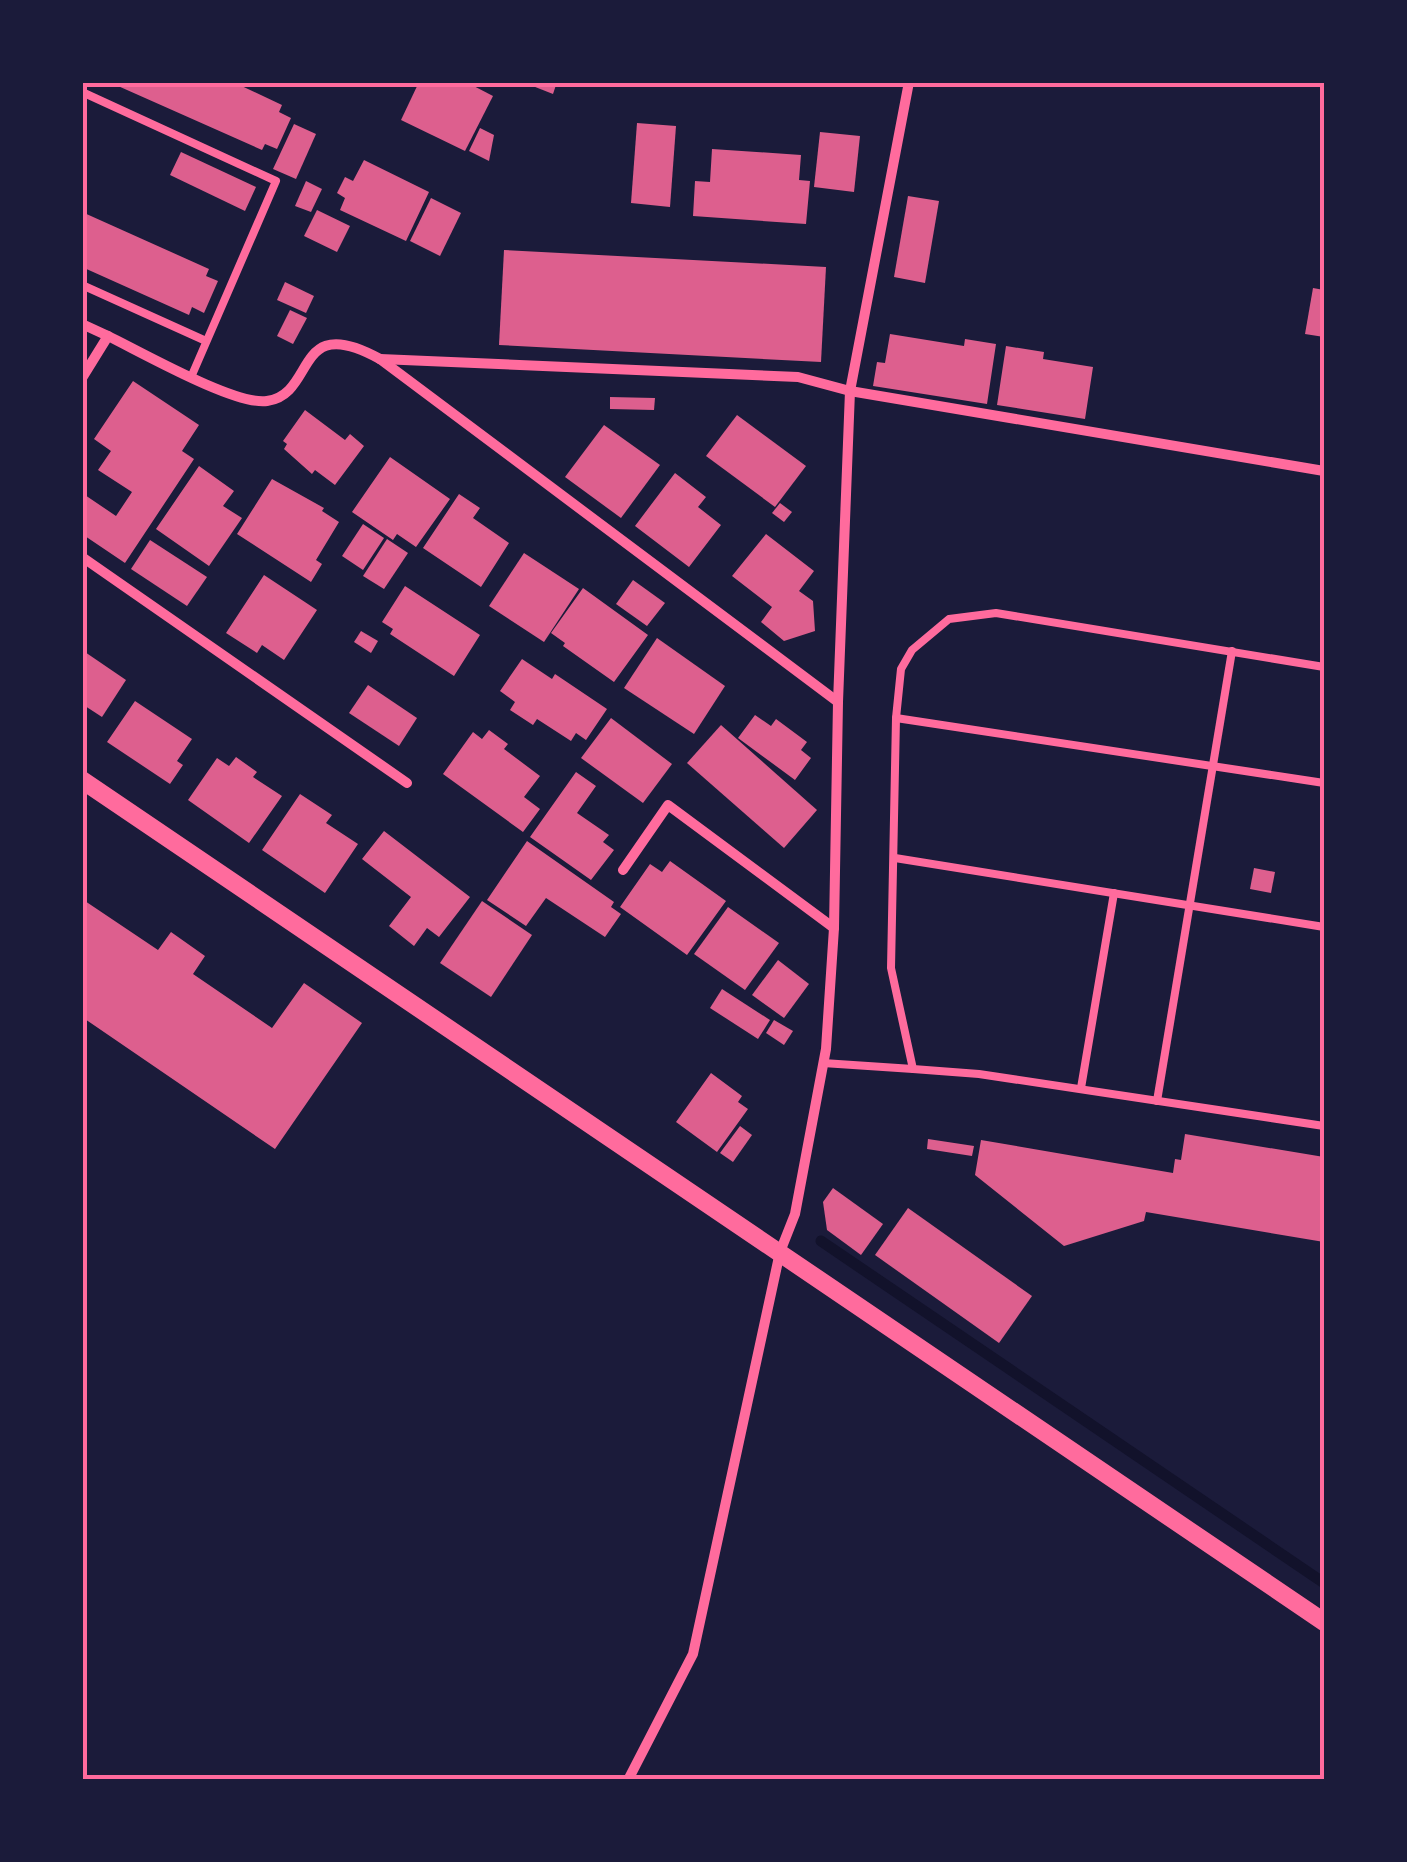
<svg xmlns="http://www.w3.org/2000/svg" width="1407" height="1862" viewBox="0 0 1407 1862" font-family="Poppins,sans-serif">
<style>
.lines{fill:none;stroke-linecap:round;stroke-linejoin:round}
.stream{stroke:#12122b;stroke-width:11}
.building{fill:#dd5f8e}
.service{stroke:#ff6b9d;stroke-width:8}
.minor{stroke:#ff6b9d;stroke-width:10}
.tertiary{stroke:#ff6b9d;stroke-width:18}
.neatline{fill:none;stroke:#ff6b9d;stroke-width:4}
</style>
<rect width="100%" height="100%" fill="#1b1b3a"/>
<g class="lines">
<polyline class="stream" points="821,1241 1324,1583"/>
</g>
<g class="building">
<polygon points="109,82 233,82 282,105 279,112 291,118 277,149 265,144 262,150"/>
<polygon points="419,82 466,82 493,96 465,151 401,120"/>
<polygon points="557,82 553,94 525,83 525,82"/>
<polygon points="637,123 676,126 670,207 631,203"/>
<polygon points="294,124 316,134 296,179 273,169"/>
<polygon points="480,128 494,135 489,161 469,151"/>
<polygon points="820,132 860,136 854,192 814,187"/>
<polygon points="712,149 801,155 799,180 810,181 806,224 693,216 695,181 710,182"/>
<polygon points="181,152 256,187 245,211 170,175"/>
<polygon points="364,160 429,192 406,241 340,210 345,198 337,193 345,177 353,181"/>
<polygon points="306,181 322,189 311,212 295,206"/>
<polygon points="908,196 939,201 925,283 894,277"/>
<polygon points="431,198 461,213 440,256 410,241"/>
<polygon points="317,210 350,226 337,252 304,236"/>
<polygon points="82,212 209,269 206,276 218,281 204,313 192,307 189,315 82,267"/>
<polygon points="504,250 826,267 821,362 499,345"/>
<polygon points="285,282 314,296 306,313 277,300"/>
<polygon points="1313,288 1324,290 1324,337 1305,334"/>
<polygon points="290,310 307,318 293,344 277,336"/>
<polygon points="890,334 964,346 965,339 996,344 987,404 873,386 877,362 885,363"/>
<polygon points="1006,346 1044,352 1043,359 1093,367 1085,419 997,405"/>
<polygon points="133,381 199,425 182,451 194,459 125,563 82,534 82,493 116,516 132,492 98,470 111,451 94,439"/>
<polygon points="610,397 655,398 654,410 610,409"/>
<polygon points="305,410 345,440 350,434 364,446 335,485 315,470 312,474 284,449 287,444 283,441"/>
<polygon points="737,415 806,466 775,507 706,456"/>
<polygon points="604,425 660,465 621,518 565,477"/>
<polygon points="390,457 450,499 416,547 397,534 393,540 352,512"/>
<polygon points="199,466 234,491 223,506 242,518 209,566 156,529"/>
<polygon points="675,473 706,497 698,507 721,525 689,567 635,526"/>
<polygon points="272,479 324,508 322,511 339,522 316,560 322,564 311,582 237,534"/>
<polygon points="459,494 480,508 473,518 509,543 481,587 423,548"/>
<polygon points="780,503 792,512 784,522 772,513"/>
<polygon points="363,524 384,538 363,570 342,556"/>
<polygon points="766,534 814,571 799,591 813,601 815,631 784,641 761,622 772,607 732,576"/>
<polygon points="387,539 408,553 384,589 363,576"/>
<polygon points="150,540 207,577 187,606 131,569"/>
<polygon points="524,553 579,589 544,642 489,606"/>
<polygon points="264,575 317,610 284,660 262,645 257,653 226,633"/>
<polygon points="633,580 665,603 647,626 616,604"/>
<polygon points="405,586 480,635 454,676 390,634 393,629 382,622"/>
<polygon points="583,588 648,635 614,682 563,646 565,643 551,633"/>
<polygon points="361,631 378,641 371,653 354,642"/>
<polygon points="657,638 725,686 694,734 624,688"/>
<polygon points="82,650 126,680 102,717 82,704"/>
<polygon points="522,659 552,679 555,674 607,709 586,740 576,733 571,741 537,719 533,725 510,710 515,702 500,691"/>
<polygon points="368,685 417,718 399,746 349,713"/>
<polygon points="135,701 192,739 177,761 183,765 170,784 107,742"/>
<polygon points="755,715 771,726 776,719 807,742 801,750 811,758 795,780 738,738"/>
<polygon points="611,718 672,764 643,803 581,758"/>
<polygon points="721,725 817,810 784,848 687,763"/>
<polygon points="489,730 508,744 504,749 540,776 524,797 540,809 523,832 443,774 473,732 482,739"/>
<polygon points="236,757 257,772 253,777 282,796 249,843 188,800 217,758 229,766"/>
<polygon points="576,772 596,786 577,813 609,835 603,842 614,850 591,880 530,837"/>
<polygon points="300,794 332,815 326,823 358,844 325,893 262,850"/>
<polygon points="384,831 470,897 439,937 427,928 414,946 389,926 411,897 362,859"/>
<polygon points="527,841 614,902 611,907 621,914 605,937 546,898 526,926 487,900"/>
<polygon points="670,861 726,901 687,955 620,907 650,864 662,872"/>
<polygon points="1254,868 1275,872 1271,893 1250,889"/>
<polygon points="82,899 158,950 171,932 205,956 193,974 272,1028 304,983 362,1023 275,1149 82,1017"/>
<polygon points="482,901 532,935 491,997 440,963"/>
<polygon points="728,907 779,943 745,990 694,954"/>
<polygon points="778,960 809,984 784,1018 752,995"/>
<polygon points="722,989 770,1020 758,1039 710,1008"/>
<polygon points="774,1020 793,1031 784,1045 766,1033"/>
<polygon points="711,1073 742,1096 738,1102 748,1109 717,1152 676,1122"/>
<polygon points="740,1126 752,1135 733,1162 720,1153"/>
<polygon points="1185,1134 1324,1157 1322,1184 1324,1184 1324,1242 1146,1212 1144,1221 1064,1246 975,1175 981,1140 1173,1173 1175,1159 1181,1160"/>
<polygon points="928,1139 974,1146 972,1156 927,1149"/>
<polygon points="833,1188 883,1224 861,1255 827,1230 823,1202"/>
<polygon points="908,1208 1032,1296 999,1343 875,1255"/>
</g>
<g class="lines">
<g class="service">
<polyline points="82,92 276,181 192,375"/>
<polyline points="82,285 206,341"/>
<polyline points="1324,667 996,613 949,619 912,650 901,669 896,718 891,968 913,1069 979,1074 1324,1126"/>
<polyline points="896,718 1324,783"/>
<polyline points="895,858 1324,927"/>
<polyline points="823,1063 913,1069"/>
<polyline points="1081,1088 1114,893"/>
<polyline points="1157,1101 1232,651"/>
</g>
<g class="minor">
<polyline points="82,324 108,336"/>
<polyline points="380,359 798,377 850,391 1324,471"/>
<path d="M82,378L108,336C141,352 236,406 267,401C317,394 293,311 380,359L838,702"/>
<polyline points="82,557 407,783"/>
<polyline points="623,870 668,805 834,928"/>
<polyline points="628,1780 693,1654 780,1252 795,1214 826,1049 834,928 838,702 850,391 909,82"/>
</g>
<polyline class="tertiary" points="82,780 1324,1622"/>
</g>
<rect width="1407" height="1862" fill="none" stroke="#1b1b3a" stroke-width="170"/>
<rect x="85" y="85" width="1237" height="1692" class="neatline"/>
</svg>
